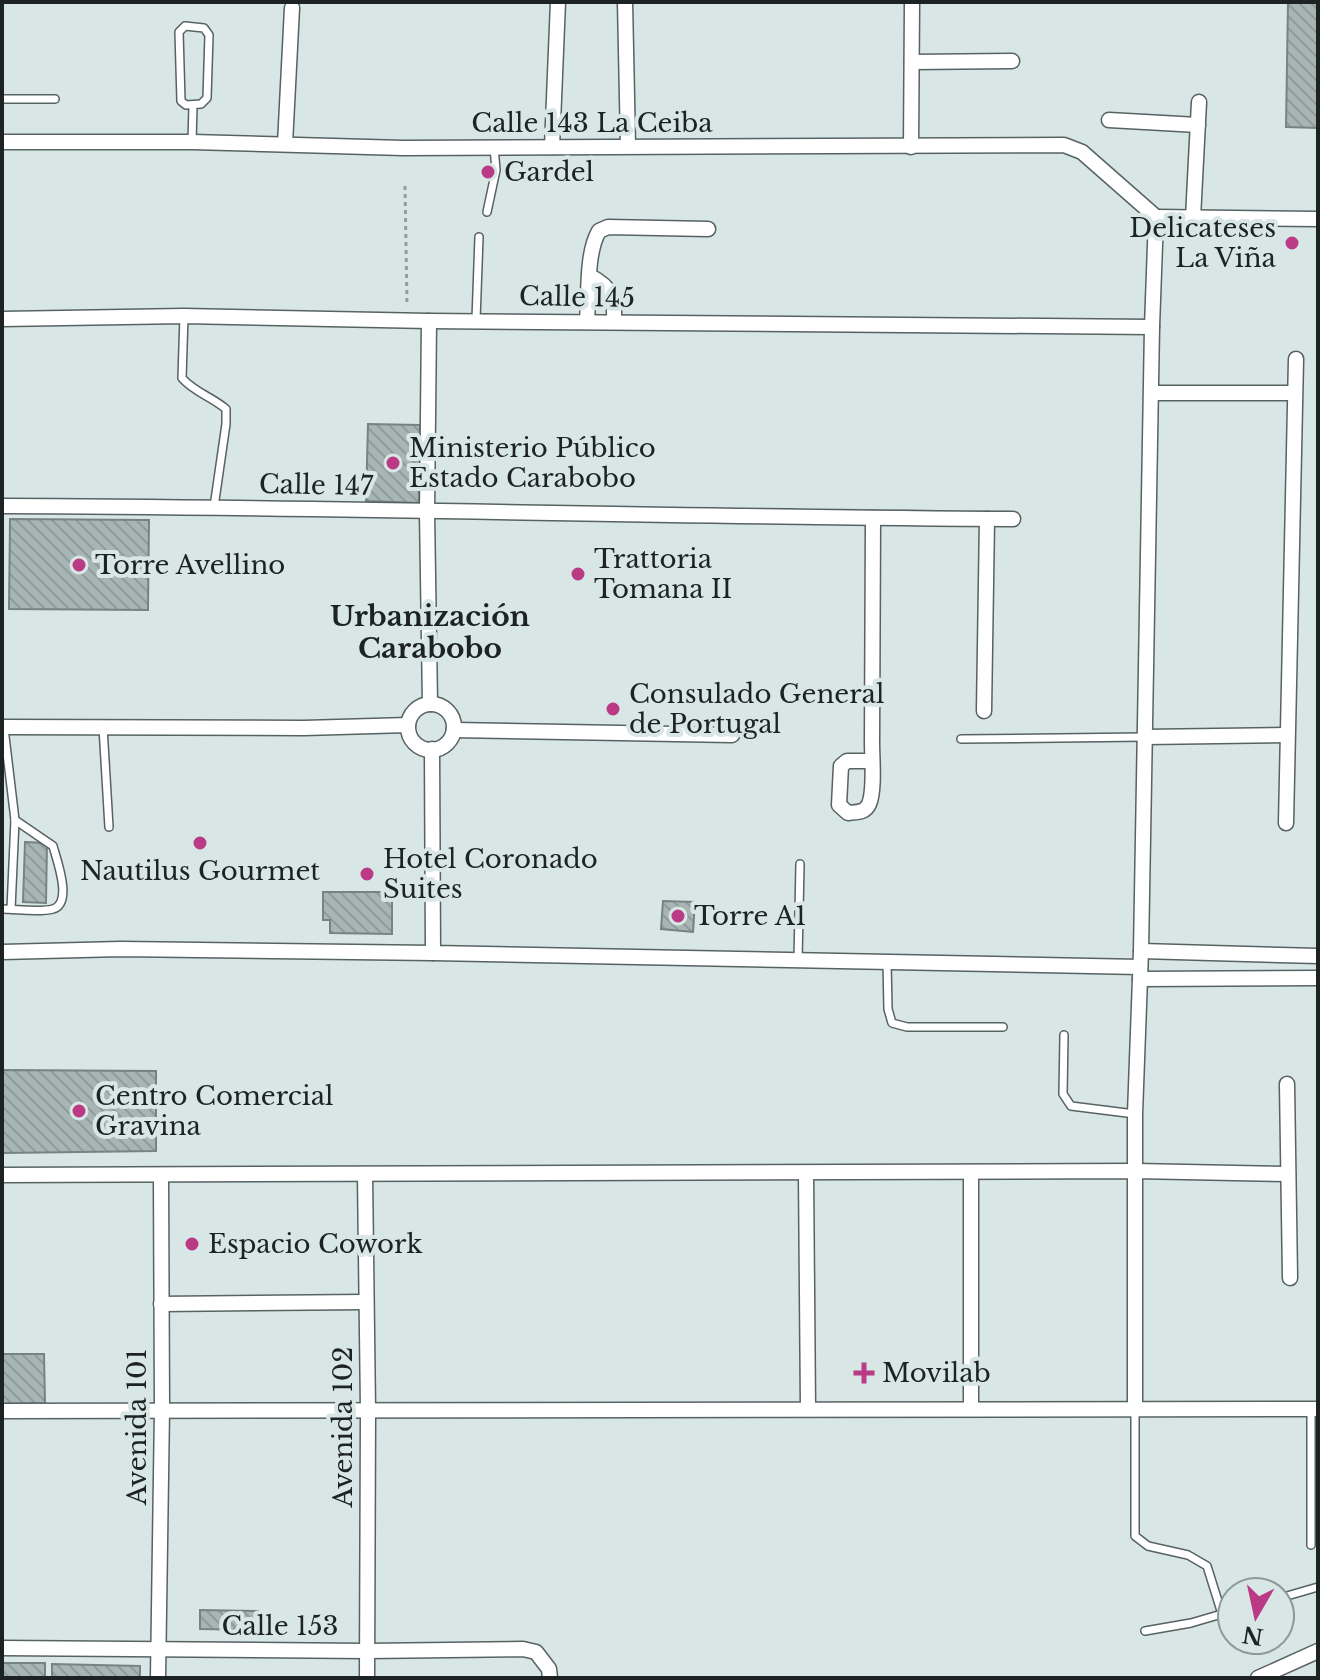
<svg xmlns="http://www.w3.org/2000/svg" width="1320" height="1680" viewBox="0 0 1320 1680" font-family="'Libre Baskerville',serif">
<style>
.building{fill:url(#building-back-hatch);stroke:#768283;stroke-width:2}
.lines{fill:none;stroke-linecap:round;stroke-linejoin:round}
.lane-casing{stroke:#576263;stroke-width:10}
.street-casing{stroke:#576263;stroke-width:17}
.path{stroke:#929d9d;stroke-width:3;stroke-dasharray:4 4;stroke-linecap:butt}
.lane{stroke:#fff;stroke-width:7}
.street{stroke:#fff;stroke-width:14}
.poi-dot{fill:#ba3a85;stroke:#d8e6e6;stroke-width:3}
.labels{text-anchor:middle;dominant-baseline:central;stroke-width:8;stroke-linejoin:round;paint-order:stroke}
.street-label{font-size:26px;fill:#1d2223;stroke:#d8e6e6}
.poi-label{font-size:26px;fill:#1d2223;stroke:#d8e6e6;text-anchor:start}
.neighbourhood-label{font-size:28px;font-weight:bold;fill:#1d2223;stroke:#d8e6e6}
</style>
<defs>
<pattern id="building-back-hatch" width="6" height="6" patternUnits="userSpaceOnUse" patternTransform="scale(2)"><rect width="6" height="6" fill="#a8b5b5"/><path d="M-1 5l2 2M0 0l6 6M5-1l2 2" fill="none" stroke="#909b9b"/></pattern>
</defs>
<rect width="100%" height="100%" fill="#d8e6e6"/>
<g class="building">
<polygon points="1288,2 1318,2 1318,128 1286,127"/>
<polygon points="368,424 420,425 419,503 366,501"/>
<polygon points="10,519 149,520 148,610 9,609"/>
<polygon points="25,842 47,843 46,903 23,902"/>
<polygon points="323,892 392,892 392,934 330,933 330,920 323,920"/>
<polygon points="663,901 695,902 693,932 661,929"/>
<polygon points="2,1070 156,1071 156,1151 3,1153"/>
<polygon points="2,1354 44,1354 45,1403 2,1404"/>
<polygon points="200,1610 260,1611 259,1630 200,1629"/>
<rect x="2" y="1663" width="43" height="15"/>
<polygon points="52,1664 140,1666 140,1678 52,1678"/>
</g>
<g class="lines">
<g class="lane-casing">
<g id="lane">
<polygon points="185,26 204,28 209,35 207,98 201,104 186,105 181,101 179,32"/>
<polyline points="2,99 55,99"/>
<polyline points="192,142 193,105"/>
<polyline points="487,212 496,170 494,147"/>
<path d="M184,316L182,378C194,392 212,397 226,409V424L214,507"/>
<polyline points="476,320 479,237"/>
<polyline points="103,727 109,827"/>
<polyline points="4,728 15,820 11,909"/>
<polyline points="961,739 1145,737"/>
<path d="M2,909C17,909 38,913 53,909C73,903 57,861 53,846L15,820"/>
<polyline points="798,960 800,864"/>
<polyline points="887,962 888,1009 892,1023 907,1027 1003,1027"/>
<polyline points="1064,1035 1063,1094 1071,1106 1135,1114"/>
<polyline points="1135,1409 1135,1536 1148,1546 1188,1555 1207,1566 1222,1614"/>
<polyline points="1311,1545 1311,1409"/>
<polyline points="1280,1598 1318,1587"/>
<polyline points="1145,1631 1191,1623 1232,1611"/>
</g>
</g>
<g class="street-casing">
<g id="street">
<polyline points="625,2 628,146"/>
<polyline points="912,62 1012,61"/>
<polyline points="1109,120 1198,125"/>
<polyline points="2,142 192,142 403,148 1064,145 1082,152 1156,217"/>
<polyline points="285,144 292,8"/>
<polyline points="552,147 558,2"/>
<polyline points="911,147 912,3"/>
<polyline points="1156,217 1318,219"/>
<polyline points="1193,218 1199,102"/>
<path d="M590,276C612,287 615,299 614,321"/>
<polyline points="2,319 184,316 429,321 1152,327"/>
<polyline points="429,321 427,512 430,704"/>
<path d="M587,321C589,295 586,253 599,231L608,227L708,229"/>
<polyline points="1152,393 1294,393"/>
<path d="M2,506C339,507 676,517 1013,519"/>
<circle cx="431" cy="727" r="23"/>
<polyline points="984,711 987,519"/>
<polyline points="2,727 304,728 408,725"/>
<polyline points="454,730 732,735"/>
<polyline points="1145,737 1287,735"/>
<polyline points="432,749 433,953 1140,967"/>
<path d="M871,761H847L841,766L839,805L848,813C857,812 865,813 869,804C875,790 872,758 872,742C873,667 872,593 873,518"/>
<polyline points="1286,823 1296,359"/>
<polyline points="1141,951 1318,956"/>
<polyline points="2,952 121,949 433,953"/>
<polyline points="1140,979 1318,978"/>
<polyline points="1287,1084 1290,1278"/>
<polyline points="971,1172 971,1409"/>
<polyline points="806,1173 808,1409"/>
<polyline points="2,1175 1135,1171 1288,1174"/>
<polyline points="365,1175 368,1410 367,1678"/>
<polyline points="161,1304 366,1302"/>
<polyline points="1135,1409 1135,1114 1141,951 1152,327 1156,217"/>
<polyline points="2,1411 1318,1409"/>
<polyline points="2,1648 367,1651 523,1649 536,1652 549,1669 550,1678"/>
<polyline points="158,1678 162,1409 161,1176"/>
<polyline points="1258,1678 1318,1651"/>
</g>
</g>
<polyline class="path" points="405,186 407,305"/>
<use href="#lane" class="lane"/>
<use href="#street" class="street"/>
</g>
<g class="poi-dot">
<circle cx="488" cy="172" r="8"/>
<circle cx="1292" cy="243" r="8"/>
<circle cx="393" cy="463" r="8"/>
<circle cx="79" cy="565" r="8"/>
<circle cx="578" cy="574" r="8"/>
<circle cx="613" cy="709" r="8"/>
<circle cx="200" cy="843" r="8"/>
<circle cx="367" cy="874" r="8"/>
<circle cx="678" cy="916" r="8"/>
<circle cx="79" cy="1111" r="8"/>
<circle cx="192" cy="1244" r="8"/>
<path d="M860 1361h8v8h8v8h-8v8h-8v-8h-8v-8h8z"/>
</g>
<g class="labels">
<g class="street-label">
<text x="592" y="123">Calle 143 La Ceiba</text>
<text transform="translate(577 297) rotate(1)">Calle 145</text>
<text transform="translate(316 485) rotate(1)">Calle 147</text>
<text transform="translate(137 1427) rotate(-90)">Avenida 101</text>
<text transform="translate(343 1427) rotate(-90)">Avenida 102</text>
<text x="280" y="1626">Calle 153</text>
</g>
<g class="poi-label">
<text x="504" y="172">Gardel</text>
<text x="1276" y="228" text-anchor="end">Delicateses<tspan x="1276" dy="30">La Viña</tspan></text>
<text x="409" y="448">Ministerio Público<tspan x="409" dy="30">Estado Carabobo</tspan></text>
<text x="594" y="559">Trattoria<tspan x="594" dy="30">Tomana II</tspan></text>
<text x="95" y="565">Torre Avellino</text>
<text x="629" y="694">Consulado General<tspan x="629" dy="30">de Portugal</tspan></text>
<text x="383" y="859">Hotel Coronado<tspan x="383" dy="30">Suites</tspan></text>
<text x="200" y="871" text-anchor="middle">Nautilus Gourmet</text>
<text x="694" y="916">Torre A1</text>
<text x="95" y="1096">Centro Comercial<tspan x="95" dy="30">Gravina</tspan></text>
<text x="208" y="1244">Espacio Cowork</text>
<text x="882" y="1373">Movilab</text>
</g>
<g class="neighbourhood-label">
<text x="430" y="616">Urbanización<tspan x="430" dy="32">Carabobo</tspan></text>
</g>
</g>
<rect width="1320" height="1680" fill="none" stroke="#1d2223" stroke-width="8"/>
<g transform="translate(1256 1616) rotate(189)"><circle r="38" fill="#d8e6e6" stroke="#8d9898" stroke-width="2"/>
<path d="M0-6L14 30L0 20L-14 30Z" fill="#ba3a85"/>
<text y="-12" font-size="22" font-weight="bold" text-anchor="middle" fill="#1d2223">N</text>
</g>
</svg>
